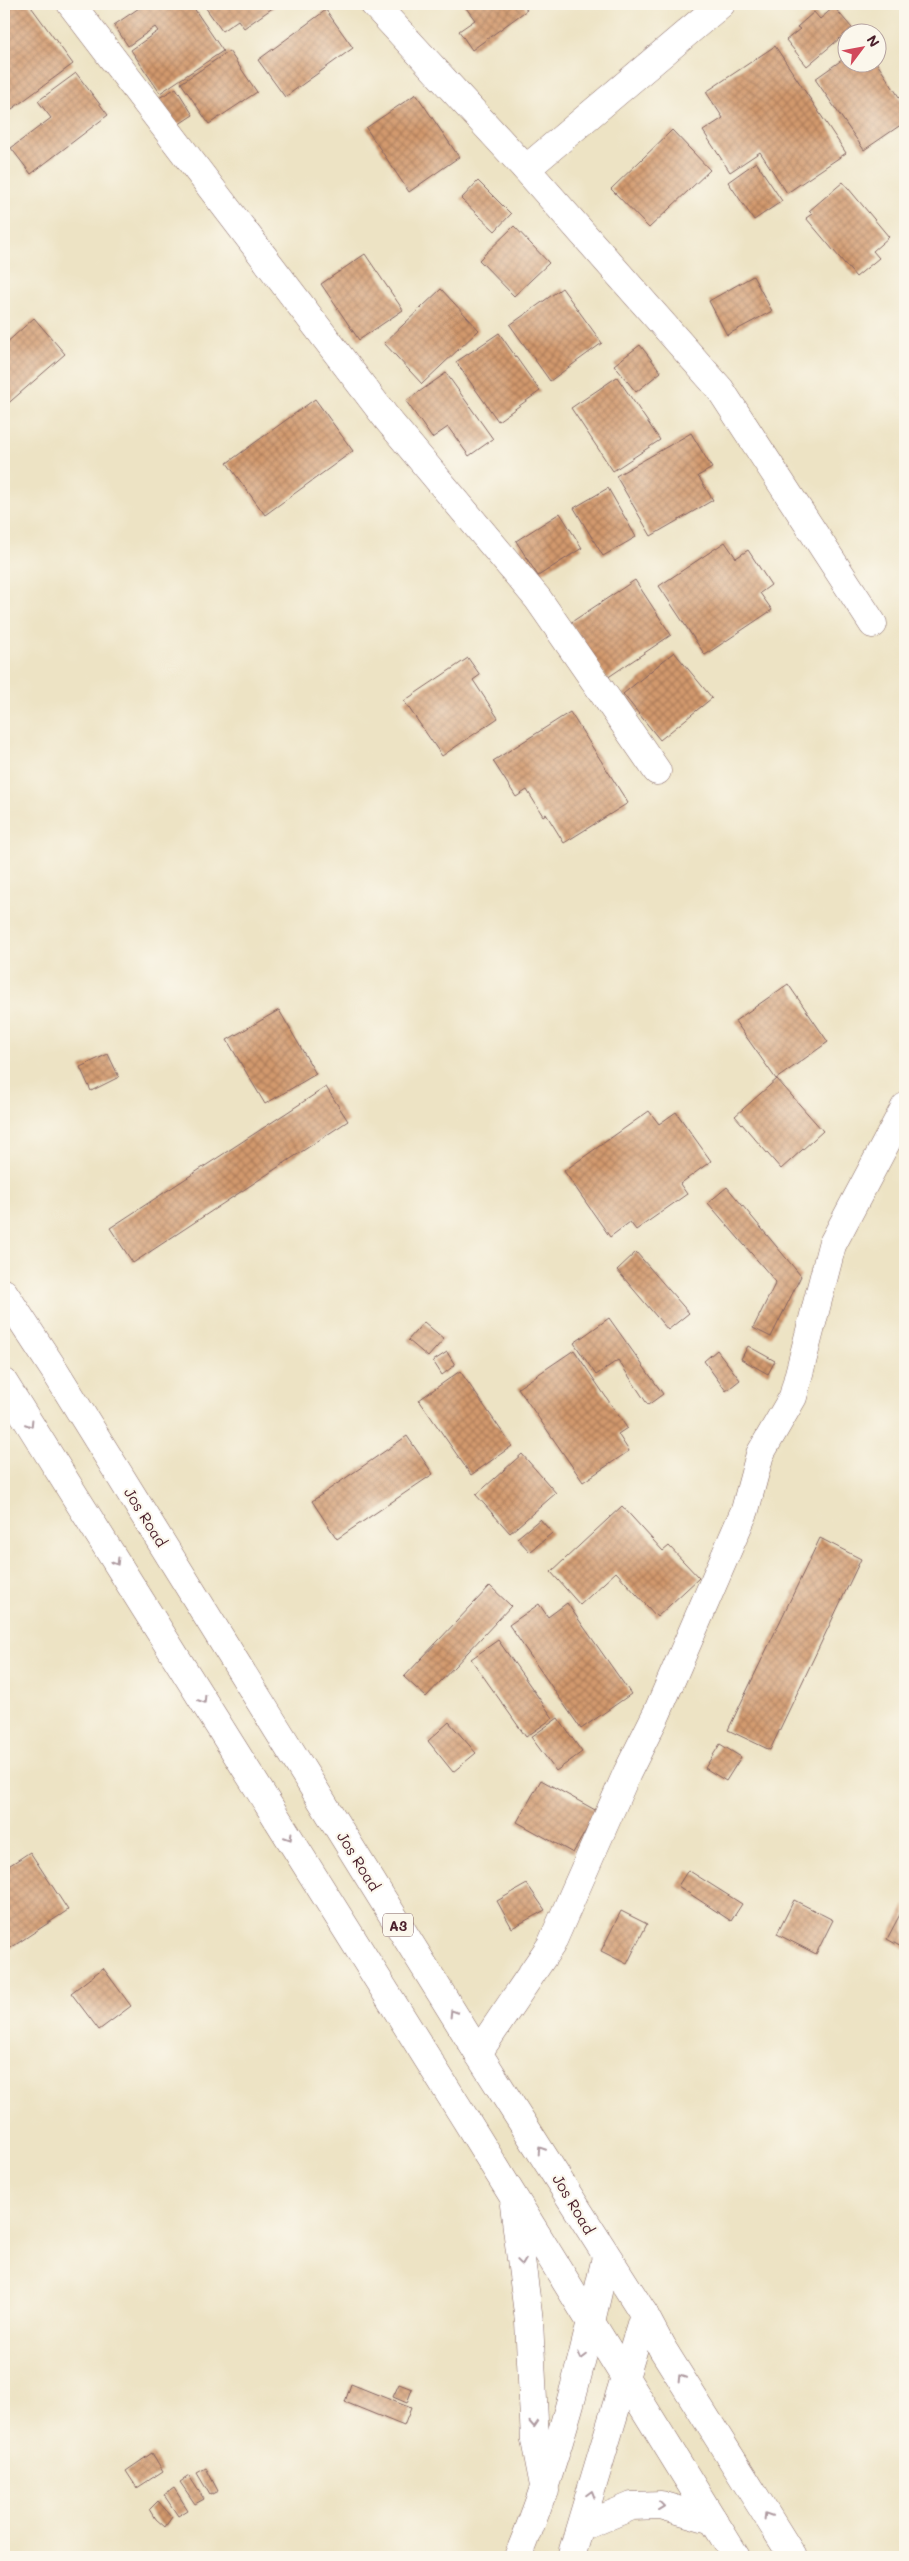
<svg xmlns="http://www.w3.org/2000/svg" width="909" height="2561" viewBox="0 0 909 2561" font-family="Mali,sans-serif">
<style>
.building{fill:url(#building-cross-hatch)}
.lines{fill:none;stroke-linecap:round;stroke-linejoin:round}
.street-casing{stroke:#836461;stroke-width:29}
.secondary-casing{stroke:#836461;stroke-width:29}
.highway-casing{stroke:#836461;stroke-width:29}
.street{stroke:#fff;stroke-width:28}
.secondary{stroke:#fff;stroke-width:28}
.highway{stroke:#fff;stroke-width:28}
.oneway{stroke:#ae9aa0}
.labels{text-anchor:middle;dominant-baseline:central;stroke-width:4.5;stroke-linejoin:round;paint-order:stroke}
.shield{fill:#fbf7ec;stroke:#7f6065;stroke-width:1}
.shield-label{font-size:14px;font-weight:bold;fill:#4a1f2b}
.street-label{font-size:15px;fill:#4a1f2b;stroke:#fbf7ec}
</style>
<defs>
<pattern id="building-cross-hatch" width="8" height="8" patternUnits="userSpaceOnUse" patternTransform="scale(1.25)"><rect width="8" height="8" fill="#d2996d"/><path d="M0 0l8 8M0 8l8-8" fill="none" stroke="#ac7c5a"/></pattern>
</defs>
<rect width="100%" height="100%" fill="#fbf7ec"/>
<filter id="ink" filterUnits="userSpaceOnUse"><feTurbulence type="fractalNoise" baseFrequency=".02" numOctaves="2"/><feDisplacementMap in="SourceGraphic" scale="10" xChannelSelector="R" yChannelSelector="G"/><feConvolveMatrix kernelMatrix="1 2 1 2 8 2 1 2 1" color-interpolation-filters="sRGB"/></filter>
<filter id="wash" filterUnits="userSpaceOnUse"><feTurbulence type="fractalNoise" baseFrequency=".0096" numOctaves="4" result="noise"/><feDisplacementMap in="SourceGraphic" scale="20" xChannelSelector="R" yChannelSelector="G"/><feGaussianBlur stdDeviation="1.12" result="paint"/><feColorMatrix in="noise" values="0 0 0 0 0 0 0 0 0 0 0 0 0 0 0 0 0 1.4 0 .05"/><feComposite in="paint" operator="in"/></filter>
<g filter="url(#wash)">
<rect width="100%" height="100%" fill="#ede3c4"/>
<g id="blocks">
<g class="building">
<polygon points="13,4 29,4 73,64 8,112 4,106 4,11"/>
<polygon points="145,4 191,4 223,51 160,93 131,50 158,31 155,27 128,46 114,25"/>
<polygon points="203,4 272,4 274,7 244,28 238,20 222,31"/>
<polygon points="463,4 523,4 527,10 472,50 459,31 475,20"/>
<polygon points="834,7 852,28 807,66 786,40 800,29 797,27 814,12 820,19"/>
<polygon points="326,10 353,48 285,97 258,60"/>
<polygon points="775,46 846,153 787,193 760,152 730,172 703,131 723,118 706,92"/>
<polygon points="229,51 257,92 209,124 181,83"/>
<polygon points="846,57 846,62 876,62 905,106 905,122 864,150 815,79"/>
<polygon points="76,73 108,115 31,174 11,148 51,118 38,101"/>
<polygon points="176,88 193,115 176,126 159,98"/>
<polygon points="416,94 459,157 409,192 366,128"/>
<polygon points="672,130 710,170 649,228 611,189"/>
<polygon points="756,162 782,201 754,220 728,182"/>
<polygon points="478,181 511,214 495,231 461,199"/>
<polygon points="843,182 889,237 873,251 879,258 856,277 806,218 812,214 809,211"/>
<polygon points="514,226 549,263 514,296 479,260"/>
<polygon points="365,254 403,310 359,340 321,284"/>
<polygon points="753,276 772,311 727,335 709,301"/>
<polygon points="562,288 602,343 550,381 510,325"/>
<polygon points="441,289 479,330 422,384 384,343"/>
<polygon points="34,318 65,354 4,407 4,345"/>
<polygon points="499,333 540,391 498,421 456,362"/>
<polygon points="640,345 661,372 636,392 614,365"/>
<polygon points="446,373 493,439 469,456 448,427 432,438 406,401"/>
<polygon points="617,377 660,440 613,471 571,408"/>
<polygon points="315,399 353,451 265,515 227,463"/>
<polygon points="691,433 712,468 698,476 713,500 651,536 616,476"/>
<polygon points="608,488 636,537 603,556 574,508"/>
<polygon points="560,513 582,548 538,576 516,541"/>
<polygon points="725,542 736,558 748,550 771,585 760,593 772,610 705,655 659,586"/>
<polygon points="635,580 671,635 607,678 570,623"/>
<polygon points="674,652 712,698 660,740 623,694"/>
<polygon points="468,658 480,675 473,680 498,718 442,756 404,701"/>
<polygon points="570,712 628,803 564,843 546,814 543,816 527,790 516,797 493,761"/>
<polygon points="788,984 828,1042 776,1079 735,1021"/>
<polygon points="279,1010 316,1074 265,1104 227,1040"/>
<polygon points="108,1054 119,1077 91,1091 80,1067"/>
<polygon points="777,1079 823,1131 781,1169 735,1116"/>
<polygon points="326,1087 348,1121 133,1263 110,1228"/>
<polygon points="649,1111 659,1124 676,1112 711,1161 680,1184 687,1194 636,1230 630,1222 610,1237 564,1171"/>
<polygon points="727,1187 801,1276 771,1337 753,1328 776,1282 708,1203"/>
<polygon points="636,1252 689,1313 668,1330 617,1270"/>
<polygon points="609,1318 663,1394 648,1405 618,1360 596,1375 574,1343"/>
<polygon points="424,1322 444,1339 428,1357 408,1340"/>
<polygon points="748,1346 775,1361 768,1374 741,1359"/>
<polygon points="574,1350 627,1428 618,1434 629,1451 583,1482 518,1388"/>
<polygon points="717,1350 740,1380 726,1391 704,1361"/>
<polygon points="447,1352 455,1365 442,1375 433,1361"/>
<polygon points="460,1371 512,1446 471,1475 419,1400"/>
<polygon points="407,1436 433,1474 337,1539 312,1501"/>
<polygon points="522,1454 556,1493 510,1533 476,1495"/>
<polygon points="622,1506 663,1551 669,1546 699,1578 657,1617 616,1572 580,1605 551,1572"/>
<polygon points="540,1519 552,1533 530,1552 517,1538"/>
<polygon points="820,1538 861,1559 770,1750 728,1730"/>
<polygon points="490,1586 511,1606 426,1697 404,1677"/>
<polygon points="567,1603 631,1694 581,1729 509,1625 539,1604 548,1617"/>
<polygon points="498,1640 553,1718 526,1737 471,1659"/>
<polygon points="558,1718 582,1752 556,1771 531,1737"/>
<polygon points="449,1722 476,1753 453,1772 428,1741"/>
<polygon points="720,1744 741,1757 726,1781 705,1768"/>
<polygon points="541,1780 597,1811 573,1853 517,1822"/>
<polygon points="30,1852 68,1910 9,1949 4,1942 4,1869"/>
<polygon points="688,1870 742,1904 731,1921 678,1886"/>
<polygon points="527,1884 545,1910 512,1928 497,1901"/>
<polygon points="794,1900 833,1920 816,1954 777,1934"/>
<polygon points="905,1905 905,1949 887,1939"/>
<polygon points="621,1911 647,1924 627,1964 601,1951"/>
<polygon points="103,1968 131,2006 99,2030 71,1993"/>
<polygon points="351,2384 411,2408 404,2426 345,2402"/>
<polygon points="399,2384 412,2389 407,2403 393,2397"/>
<polygon points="152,2453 163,2471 137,2488 126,2471"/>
<polygon points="206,2468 218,2491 210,2495 197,2473"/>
<polygon points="189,2476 204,2499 195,2504 180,2482"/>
<polygon points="174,2488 188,2510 178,2516 164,2495"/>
<polygon points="158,2501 172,2517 165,2527 156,2519 150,2509"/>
</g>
</g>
</g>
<g filter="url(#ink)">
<use href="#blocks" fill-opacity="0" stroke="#836461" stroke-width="1"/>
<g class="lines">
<g class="street-casing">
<g id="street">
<polyline points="71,4 388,420 538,599 657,771"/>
<polyline points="374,4 526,169 720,389 873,624"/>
<polyline points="526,169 721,4"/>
<polyline points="478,2053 551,1945 627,1773 657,1713 745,1510 760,1454 793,1397 832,1245 905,1107"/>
</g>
</g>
<g class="secondary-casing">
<g id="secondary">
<path d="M518,2557C558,2461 583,2359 606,2257"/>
<polyline points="571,2557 644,2314"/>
</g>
</g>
<g class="highway-casing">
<g id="highway">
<polyline points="4,1293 55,1371 478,2053 644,2314 662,2348 793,2557"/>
<polyline points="4,1383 466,2120 736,2557"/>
<polyline points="514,2205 529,2321 535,2440 545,2491"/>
<polyline points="582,2527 632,2506 661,2505 713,2520"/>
</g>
</g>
<use href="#street" class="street"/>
<use href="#secondary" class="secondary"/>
<use href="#highway" class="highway"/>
</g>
<defs><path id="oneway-chevron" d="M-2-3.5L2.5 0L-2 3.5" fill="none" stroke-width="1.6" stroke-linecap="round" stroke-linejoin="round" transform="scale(1.25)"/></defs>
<g class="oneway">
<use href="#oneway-chevron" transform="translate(30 1424) rotate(58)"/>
<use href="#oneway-chevron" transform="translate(116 1562) rotate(58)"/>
<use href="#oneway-chevron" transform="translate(203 1700) rotate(58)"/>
<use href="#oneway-chevron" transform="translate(289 1837) rotate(58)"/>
<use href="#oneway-chevron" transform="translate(453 2013) rotate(-122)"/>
<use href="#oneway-chevron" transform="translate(541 2150) rotate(-123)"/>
<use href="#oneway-chevron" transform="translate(522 2262) rotate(82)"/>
<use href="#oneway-chevron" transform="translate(582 2356) rotate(105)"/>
<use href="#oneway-chevron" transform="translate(681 2378) rotate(-122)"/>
<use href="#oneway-chevron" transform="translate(534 2424) rotate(87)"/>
<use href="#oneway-chevron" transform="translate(591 2494) rotate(-74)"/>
<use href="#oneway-chevron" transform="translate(661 2506) rotate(7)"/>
<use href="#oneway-chevron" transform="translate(767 2516) rotate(-122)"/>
</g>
</g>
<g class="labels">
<rect class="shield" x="383" y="1913.5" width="30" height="23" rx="4"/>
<g class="shield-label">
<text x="398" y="1925">A3</text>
</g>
<g class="street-label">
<text transform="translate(146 1517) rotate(58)">Jos Road</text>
<text transform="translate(359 1861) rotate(58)">Jos Road</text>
<text transform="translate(574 2204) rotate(59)">Jos Road</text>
</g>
</g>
<rect width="909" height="2561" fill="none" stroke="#fbf7ec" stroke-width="20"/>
<g transform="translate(862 48) rotate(58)"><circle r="24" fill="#fbf7ec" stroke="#b4a19f"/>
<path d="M0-4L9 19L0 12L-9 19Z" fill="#d1495b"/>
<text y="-8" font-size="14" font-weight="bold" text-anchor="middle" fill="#4a1f2b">N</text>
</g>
</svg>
